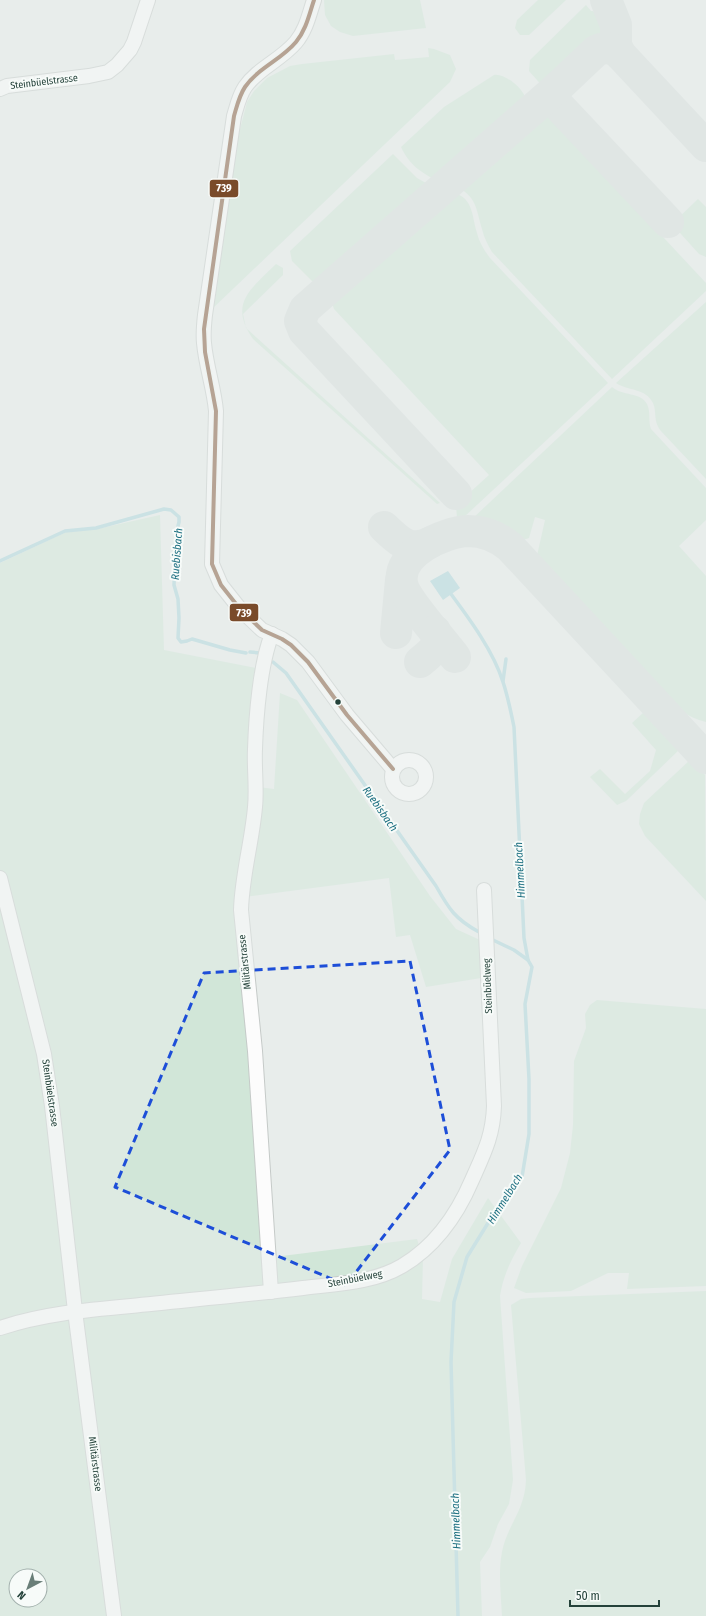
<svg xmlns="http://www.w3.org/2000/svg" width="706" height="1616" viewBox="0 0 706 1616" font-family="'Fira Sans Condensed',sans-serif">
<style>
.green{fill:#d1e6d8;fill-rule:evenodd}
.water{fill:#a9d4db}
.lines{fill:none;stroke-linecap:round;stroke-linejoin:round}
.stream{stroke:#a9d4db;stroke-width:3.5}
.taxiway{stroke:#d8dddc;stroke-width:32}
.minor-casing{stroke:#c5cac8;stroke-width:16}
.minor{stroke:#fcfcfc;stroke-width:14}
.bus-1-casing{stroke:#f7fbf9;stroke-width:7}
.bus-1{stroke:#7a4b2a;stroke-width:4}
.marked{fill:none;stroke:#1d4ed8;stroke-width:3;stroke-dasharray:8 5;stroke-linejoin:round}
.bus-dot{fill:#24423a;stroke:#f7fbf9;stroke-width:1.5}
.labels{text-anchor:middle;dominant-baseline:central;stroke-width:4;stroke-linejoin:round;paint-order:stroke}
.street-label{font-size:10px;fill:#24423a;stroke:#f7fbf9}
.water-label{font-size:11px;font-style:italic;fill:#1c6f80;stroke:#f7fbf9}
.line-badge{stroke:#f7fbf9;stroke-width:1.5}
.badge-label{font-size:11px;text-anchor:middle;font-weight:bold;fill:#fff}
</style>
<rect width="100%" height="100%" fill="#e8edeb"/>
<g class="green">
<polygon points="324,0 420,0 426,28 353,36 340,32 331,26 325,15"/>
<polygon points="538,0 566,0 529,35 520,35 515,28 517,20"/>
<polygon points="586,5 591,11 593,11 609,30 545,89 529,71 530,60"/>
<polygon points="428,48 434,49 450,55 456,69 450,82 212,309 238,137 247,102 254,91 267,78 290,66 302,64 394,54 395,60 429,57"/>
<path d="M494,75C505,73 524,89 526,100L523,108L439,182C421,172 410,166 401,147L444,107Z"/>
<path d="M542,114L553,119L706,283V291L612,379L492,252C488,245 484,238 482,229C476,209 477,196 455,186L535,116Z"/>
<polygon points="393,154 417,178 433,187 325,281 314,283 292,261 290,251"/>
<path d="M449,191C474,197 471,213 477,233C479,242 484,250 490,258L608,383L463,518H457L456,505L489,475L334,309L331,300L336,291Z"/>
<polygon points="698,199 706,207 706,257 699,254 672,224"/>
<path d="M276,264L283,268V275L243,314L246,328L440,503L437,504L253,339C228,303 251,289 276,264Z"/>
<path d="M706,302V479L660,430C653,420 657,412 653,403C646,388 628,391 616,383Z"/>
<path d="M612,387C622,396 641,392 647,404C651,412 648,421 651,429L706,488V520L679,546L706,576V722C687,718 674,705 660,692L536,560L545,520L535,517L529,538L520,541C506,528 490,523 471,520Z"/>
<path d="M160,515L164,650L256,668L251,786L274,789L280,693L297,700L430,896L456,929L480,940L481,978L426,987L410,935L396,937L389,878L236,898L235,919L250,1049L266,1258L417,1239L423,1258L422,1299L440,1302L452,1259L488,1198L521,1243C511,1260 503,1276 500,1296L513,1480L509,1504L498,1524L490,1547L480,1562L482,1616H0V563L66,532L97,529ZM16,1576H40V1600H16Z"/>
<polygon points="647,712 651,714 679,745 680,749 626,801 617,805 590,777 600,769 625,794 650,771 656,750 632,723 643,713"/>
<polygon points="690,760 695,761 705,775 706,901 645,836 639,824 640,814 644,803"/>
<polygon points="597,1000 706,1009 706,1286 627,1289 629,1273 608,1273 571,1291 526,1293 514,1288 522,1266 561,1188 570,1153 573,1125 574,1061 586,1028 585,1014 590,1005"/>
<path d="M706,1291V1616H502C501,1595 498,1572 502,1552C507,1525 525,1511 526,1480L511,1305L521,1299L530,1298Z"/>
</g>
<polygon class="water" points="448,571 460,588 443,600 430,581"/>
<g class="lines">
<g class="stream">
<polyline points="0,561 65,531 96,528 164,509 171,510 179,517 179,522 176,534 174,585 178,599 179,618 178,638 181,642 187,641 192,639 230,650 246,653"/>
<path d="M448,590C468,617 493,650 503,682C508,697 511,712 514,727L524,938L528,960L532,967L525,1004L529,1079V1134L522,1177L493,1215L467,1257L454,1302L451,1362L458,1616"/>
<polyline points="250,652 260,653"/>
<path d="M273,662L286,673L436,886C449,909 455,919 479,932"/>
<polyline points="503,681 506,659"/>
<polyline points="493,940 514,950 528,960"/>
</g>
<g class="taxiway">
<polyline points="606,0 616,25 616,45 620,54"/>
<polyline points="558,87 554,95 556,103 668,222"/>
<path d="M456,494L304,331L300,321L305,309L558,87L596,51C605,47 612,47 620,54L706,146"/>
<path d="M384,527C399,541 409,553 431,542"/>
<polyline points="396,633 401,580"/>
<path d="M455,657C444,642 404,598 402,583C397,553 444,532 468,531C483,531 498,537 510,547L706,758"/>
<path d="M420,662C429,654 443,646 435,631"/>
</g>
<g class="minor-casing">
<g id="minor">
<path d="M314,0C309,15 306,30 296,42C281,60 258,68 245,87C239,96 237,106 234,116L205,315C204,324 203,334 204,343C206,366 214,388 216,411L212,564L221,585L240,609L262,630L282,639L291,645L308,662L347,715L393,769"/>
<polyline points="0,89 7,86 89,76 108,72 117,65 130,50 134,42 148,0"/>
<circle cx="409" cy="777" r="17"/>
<polyline points="0,878 44,1054 52,1106 75,1311 114,1616"/>
<path d="M271,1292L255,1051L241,910C242,875 252,842 255,807C257,788 254,768 255,749C256,717 260,664 272,634"/>
<path d="M0,1328C42,1314 86,1310 131,1306C188,1300 246,1295 303,1288C336,1284 373,1283 402,1266C436,1246 457,1215 472,1180C484,1153 493,1136 494,1106L484,890"/>
</g>
</g>
<use href="#minor" class="minor"/>
<g class="bus-1-casing">
<path id="bus-1" d="M314,0C309,15 306,30 296,42C281,60 258,68 245,87C239,96 237,106 234,116L204,329L205,352L216,411L212,564L221,585L240,609L262,630L282,639L291,645L308,662L347,715L393,769"/>
</g>
<use href="#bus-1" class="bus-1"/>
</g>
<path d="M0 0H706V1616H0ZM410,961L450,1150L346,1285L115,1187L204,973Z" fill="#e8edeb" fill-opacity=".55" fill-rule="evenodd"/>
<path class="marked" d="M410,961L450,1150L346,1285L115,1187L204,973Z"/>
<circle class="bus-dot" cx="338" cy="702" r="3.5"/>
<g class="labels">
<g class="street-label">
<text transform="translate(44 82) rotate(-7)">Steinbüelstrasse</text>
<text transform="translate(245 962) rotate(-96)">Militärstrasse</text>
<text transform="translate(488 986) rotate(-92)">Steinbüelweg</text>
<text transform="translate(50 1093) rotate(82)">Steinbüelstrasse</text>
<text transform="translate(355 1279) rotate(-11)">Steinbüelweg</text>
<text transform="translate(95 1464) rotate(83)">Militärstrasse</text>
</g>
<g class="water-label">
<text transform="translate(177 554) rotate(-86)">Ruebisbach</text>
<text transform="translate(380 809) rotate(55)">Ruebisbach</text>
<text transform="translate(520 870) rotate(-93)">Himmelbach</text>
<text transform="translate(505 1199) rotate(-58)">Himmelbach</text>
<text transform="translate(456 1521) rotate(-92)">Himmelbach</text>
</g>
</g>
<g class="line-badge">
<rect x="209" y="179" width="30" height="19" rx="4" fill="#7a4b2a"/>
<rect x="229" y="603" width="30" height="19" rx="4" fill="#7a4b2a"/>
</g>
<g class="badge-label">
<text x="224" y="192">739</text>
<text x="244" y="617">739</text>
</g>
<g transform="translate(28 1588) rotate(221)"><circle r="19" fill="#f7fbf9" stroke="#a3b1ad"/>
<path d="M0-3L7 15L0 10L-7 15Z" fill="#697e78"/>
<text y="-6" font-size="11" font-weight="bold" text-anchor="middle" fill="#24423a">N</text>
</g>
<path d="M570 1600v6h89v-6" fill="none" stroke="#24423a" stroke-width="2"/>
<text x="576" y="1600" font-size="12" fill="#24423a" stroke="#f7fbf9" stroke-width="3" paint-order="stroke">50 m</text>
</svg>
